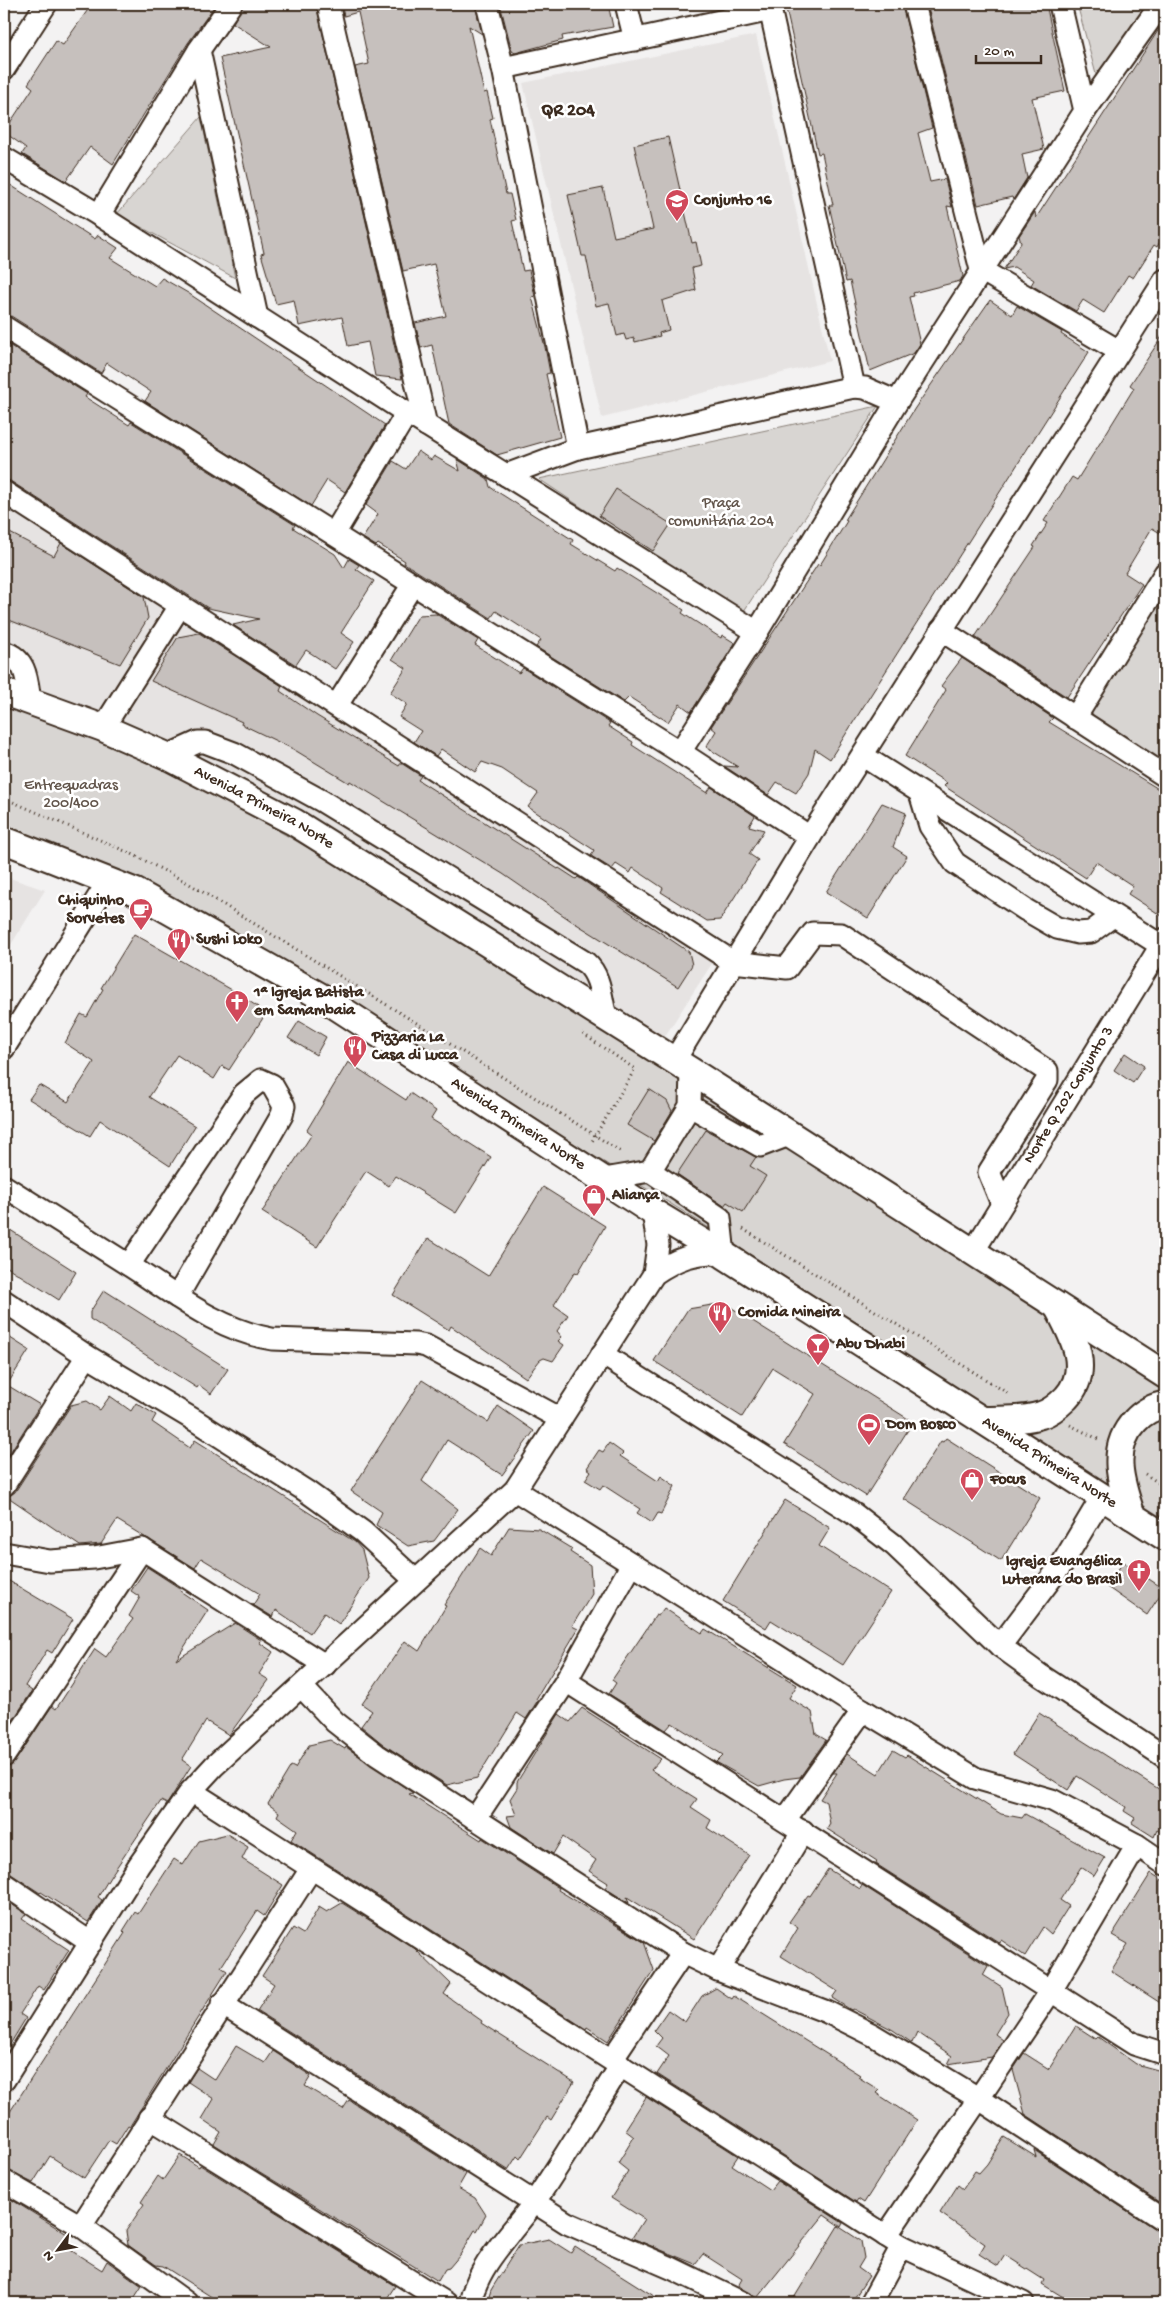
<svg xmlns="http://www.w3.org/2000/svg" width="1169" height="2307" viewBox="0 0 1169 2307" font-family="'Gochi Hand',sans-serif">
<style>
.built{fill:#e6e3e2}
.green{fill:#d8d5d2;stroke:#8a8078}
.building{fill:#c6c0bd;stroke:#3b2a1e}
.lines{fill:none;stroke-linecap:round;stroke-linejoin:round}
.minor-casing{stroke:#3b2a1e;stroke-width:25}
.major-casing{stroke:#3b2a1e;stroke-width:30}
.path{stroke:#3b2a1e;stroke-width:3;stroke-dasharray:1 4;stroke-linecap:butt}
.minor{stroke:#fff;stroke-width:21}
.major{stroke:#fff;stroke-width:26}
.labels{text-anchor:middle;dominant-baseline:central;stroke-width:5;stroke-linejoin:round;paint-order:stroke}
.poi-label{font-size:16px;font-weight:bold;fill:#3b2a1e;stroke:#fff;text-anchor:start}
.park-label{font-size:16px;fill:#62554b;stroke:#fff}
.street-label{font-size:16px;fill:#3b2a1e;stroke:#fff}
.neighbourhood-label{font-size:18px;font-weight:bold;fill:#3b2a1e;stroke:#fff}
</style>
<rect width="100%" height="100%" fill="#f3f2f2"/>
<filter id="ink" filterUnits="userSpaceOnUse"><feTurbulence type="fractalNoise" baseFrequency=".02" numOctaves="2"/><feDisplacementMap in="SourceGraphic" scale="10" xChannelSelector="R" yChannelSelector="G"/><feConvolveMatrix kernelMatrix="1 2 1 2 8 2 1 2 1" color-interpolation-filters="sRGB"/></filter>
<g filter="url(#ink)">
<g class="built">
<polygon points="756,35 830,361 602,418 523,83"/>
<polygon points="4,506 713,962 654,1053 384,885 89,726 4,697"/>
<polygon points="4,876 45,890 4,956"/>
</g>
<g class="green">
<polygon points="1077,4 1152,4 1097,78"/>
<polygon points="201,117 235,278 117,214"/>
<polygon points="878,406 742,614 539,479"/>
<polygon points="1165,578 1165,773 1079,714"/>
<polygon points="4,701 88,729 193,782 396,898 1165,1385 1165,1521 684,1212 332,993 4,841"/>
</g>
<g class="building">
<polygon points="92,4 216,4 188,43 113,164 90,147 66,181 22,154 26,148 4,132 33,88 28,84 56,41 63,45"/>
<polygon points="243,4 316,4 402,379 375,376 368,342 348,346 342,317 299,326 294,300 276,304 261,254 264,253 220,58 271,47 233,23"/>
<polygon points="341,4 475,4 482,34 469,26 484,93 487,92 493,118 490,119 506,194 510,194 516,220 512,221 523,271 529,270 535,296 532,297 545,347 550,373 546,374 560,437 497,455 449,424 432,345 421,348 415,323 446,316 434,264 403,271 355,67 369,64 358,12 344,16"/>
<polygon points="500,4 608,4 613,27 562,36 563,40 515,53 512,51"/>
<polygon points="785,4 902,4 932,128 918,133 930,182 945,179 952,207 947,206 963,276 960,281 913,293 914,296 909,297 920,344 914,353 870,371 850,281 846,282 829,205 833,205 822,153 818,154"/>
<polygon points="927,4 1046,4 1065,91 1032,98 1044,149 1022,154 1027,178 1013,200 1012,197 978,205"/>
<polygon points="1165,20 1165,233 1157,247 1154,245 1133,278 1128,275 1104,313 1083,300 1076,311 1031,285 1034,280 1014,267 1004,269 1021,243 1019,236 1035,212 1036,218"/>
<polygon points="668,137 692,243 696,242 701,266 692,268 696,290 662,301 669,330 659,333 660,336 635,342 634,338 626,340 624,334 617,336 609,303 596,306 586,256 582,256 568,195 603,188 614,237 653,229 634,145"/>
<polygon points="4,181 95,239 98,235 118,248 110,258 155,286 162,278 188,293 385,425 345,492 327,480 311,506 145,401 151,392 107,363 101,373 11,316 4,315"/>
<polygon points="990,300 1012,315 1017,306 1062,332 1061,334 1089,352 830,759 815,749 809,773 796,793 777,782 768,795 724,766 738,767 706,747 716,731 711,727 818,564 820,565 847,521 845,520 915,408"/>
<polygon points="1165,332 1165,536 1152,528 1125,573 1142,584 1067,697 975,637 1035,547 1033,546 1048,523 1044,521 1072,477 1077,480 1105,435 1134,388 1130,385"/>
<polygon points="4,342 87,394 85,397 129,425 131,422 295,525 293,528 335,554 344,568 349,559 359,565 356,569 374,581 341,633 354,642 335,669 306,650 296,665 233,625 259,619 208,608 4,477"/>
<polygon points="418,451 431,460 434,456 460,471 457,459 488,479 490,487 573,540 571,544 615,571 617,568 684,610 682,613 721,638 722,635 735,643 691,712 680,704 668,722 629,697 624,702 536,647 541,640 496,611 491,618 404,563 405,561 378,544 376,546 363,538 378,514 366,505 393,461 406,469"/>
<polygon points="616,489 671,524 653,551 599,516"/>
<polygon points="4,530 54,556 61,543 144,597 148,618 120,664 4,618"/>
<polygon points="436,614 478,640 475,645 519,673 523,668 610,723 608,726 633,742 632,745 707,793 711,787 755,816 749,826 764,830 749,854 758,860 720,920 707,921 661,892 663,888 633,868 630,873 616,864 612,869 591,856 594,850 528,807 538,793 502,769 482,762 475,772 441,749 436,756 414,742 421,731 399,717 407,704 390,693 406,668 392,659 419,615"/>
<polygon points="199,633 282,686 280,691 317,716 399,766 401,763 421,776 418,780 558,869 559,868 576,879 578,877 689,952 692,965 678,987 570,920 503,874 350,781 349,783 293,749 241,724 242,722 151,681 178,637"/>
<polygon points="962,658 1053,718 1049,722 1165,793 1165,918 1128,894 1133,886 1096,862 1086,878 944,786 947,783 905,756 946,690 941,686"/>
<polygon points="882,803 906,813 893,847 907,856 868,918 826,892"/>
<polygon points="134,934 232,990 258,1007 257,1010 265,1015 229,1070 222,1066 214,1079 177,1055 149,1097 195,1126 170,1166 100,1120 90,1136 29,1099 39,1085 68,1102 94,1062 65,1043 81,1014 87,1017 103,989 101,988"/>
<polygon points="299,1021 326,1037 316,1055 288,1038"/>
<polygon points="1125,1053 1144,1066 1133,1083 1114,1070"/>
<polygon points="348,1062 406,1100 410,1093 436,1111 431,1119 491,1157 456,1213 396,1176 389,1186 366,1171 317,1247 262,1212 312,1134 307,1130"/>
<polygon points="649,1089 667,1101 672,1111 654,1141 627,1125"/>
<polygon points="706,1130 756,1157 750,1166 766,1176 743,1212 727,1202 724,1206 677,1174"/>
<polygon points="543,1187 605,1226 578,1273 575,1272 554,1305 568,1315 557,1331 562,1337 558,1341 564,1345 553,1361 544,1358 540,1360 526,1378 451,1326 449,1330 393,1295 428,1238 488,1276"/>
<polygon points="4,1226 76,1272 59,1300 4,1265"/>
<polygon points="104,1290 228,1369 211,1394 199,1385 197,1388 90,1319 90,1312"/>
<polygon points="724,1303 913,1422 866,1496 784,1444 815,1394 773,1368 742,1417 654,1361 688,1309"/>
<polygon points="4,1334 29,1350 7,1385 40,1405 4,1462"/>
<polygon points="422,1380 488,1422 498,1406 534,1431 502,1475 447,1440 422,1481 458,1509 434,1541 408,1546 376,1525 382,1512 351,1491"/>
<polygon points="110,1396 131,1411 136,1403 156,1415 152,1422 190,1448 195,1440 355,1542 362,1550 369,1578 339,1624 324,1613 310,1633 276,1610 273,1617 253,1605 260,1594 201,1558 195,1568 117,1520 101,1544 80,1546 8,1497 15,1492 71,1405 87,1401 100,1410"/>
<polygon points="946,1438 1040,1498 1001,1561 904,1499 941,1441 943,1442"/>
<polygon points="609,1443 623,1453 620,1456 658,1481 661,1476 675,1486 661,1514 658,1513 652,1523 637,1513 640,1509 603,1485 600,1489 585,1480 591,1471 587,1468 599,1450 603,1452"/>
<polygon points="785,1500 830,1528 819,1546 891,1592 843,1665 771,1620 766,1628 723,1601"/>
<polygon points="509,1527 539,1529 572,1549 570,1552 590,1565 592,1594 572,1626 578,1629 536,1699 538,1700 526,1719 517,1713 477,1778 447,1785 384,1745 361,1726 372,1711 362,1704 405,1641 419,1651 446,1606 444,1605 480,1548 491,1556"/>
<polygon points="1123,1562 1164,1589 1147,1615 1107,1587"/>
<polygon points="147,1567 181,1589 180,1591 208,1610 176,1660 235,1623 261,1640 260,1643 273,1652 259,1674 269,1680 229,1735 206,1721 182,1760 191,1766 167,1804 161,1801 110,1877 98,1897 102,1900 88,1922 41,1892 40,1893 11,1874 4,1872 4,1768 14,1763 52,1706 56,1709 95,1649 106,1657 133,1619 129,1616 140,1597 131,1591"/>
<polygon points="4,1578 73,1619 52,1653 47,1650 25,1686 32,1691 4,1734"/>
<polygon points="664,1608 702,1633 705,1629 797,1685 789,1698 812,1712 816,1734 826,1740 800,1777 784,1779 759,1786 716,1762 723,1755 672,1723 666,1730 609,1694 616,1683 612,1680 656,1615 658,1616"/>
<polygon points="582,1708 661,1759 651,1770 697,1799 691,1807 711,1820 707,1828 749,1855 694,1939 627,1897 629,1903 605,1888 608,1883 589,1871 596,1860 563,1837 553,1854 511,1827 507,1816 516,1815 510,1799 517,1788 517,1782 559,1714 570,1722"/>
<polygon points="1039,1713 1165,1793 1165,1835 1157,1830 1154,1837 1132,1823 1135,1818 1124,1811 1126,1807 1077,1776 1068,1790 1013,1754"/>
<polygon points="330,1740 345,1749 346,1747 413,1793 409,1794 481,1840 482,1838 559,1888 558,1890 644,1942 654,1970 608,2041 587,2027 586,2029 291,1840 297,1830 277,1816 279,1812 268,1804 291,1766 295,1768 309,1745"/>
<polygon points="893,1750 905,1757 907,1755 1001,1814 1022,1818 1025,1814 1105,1858 1094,1876 1081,1867 1060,1900 1069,1906 1051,1934 1043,1927 1025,1956 1001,1940 1000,1943 876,1864 877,1861 827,1829 830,1824 826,1802 820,1799 837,1773 833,1773 847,1754 878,1774"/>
<polygon points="227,1834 248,1847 242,1859 283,1885 264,1916 257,1911 221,1967 227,1971 130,2126 128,2125 116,2144 109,2140 84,2178 50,2156 33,2183 4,2169 4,2121 125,1933 123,1931 135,1912 138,1914 174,1859 183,1865 199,1841"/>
<polygon points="828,1869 860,1889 862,1885 988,1966 983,1975 1002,1987 1008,2013 995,2034 1003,2040 992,2057 948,2064 952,2056 917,2032 912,2043 893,2030 853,2009 851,2010 832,1998 837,1991 781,1956 798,1928 789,1922 808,1895 810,1896"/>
<polygon points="1151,1873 1165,1882 1165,2006 1111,1971 1128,1944 1112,1935"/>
<polygon points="4,1899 26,1914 22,1919 69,1950 44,1990 38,1986 20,2014 26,2018 4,2054"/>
<polygon points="342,1903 414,1948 451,1984 444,1994 482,2021 481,2023 574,2082 551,2120 547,2117 520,2159 517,2156 508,2170 257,2011 274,1984 262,1976 293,1928 303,1934 319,1907 327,1912"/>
<polygon points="716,1988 732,1999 734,1996 860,2075 858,2077 879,2090 876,2093 917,2120 864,2203 858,2199 856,2202 657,2074 669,2056 656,2046 662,2038 654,2030 668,2010 685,2022 702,1996"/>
<polygon points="1076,2026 1096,2039 1098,2037 1136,2064 1165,2072 1165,2206 1025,2114 1013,2070 1024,2053 1049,2069"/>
<polygon points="236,2046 265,2063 273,2051 311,2076 305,2086 343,2109 349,2100 466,2174 458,2188 475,2198 486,2215 477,2231 475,2230 460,2255 449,2268 445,2269 438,2281 214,2144 221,2132 202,2119 214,2099 188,2082 197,2068 215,2080"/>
<polygon points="646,2097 738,2156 732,2165 770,2190 777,2181 843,2223 841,2227 824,2215 757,2298 738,2286 742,2279 703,2254 695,2264 632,2238 644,2219 611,2198 628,2171 618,2163 634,2137 625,2130"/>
<polygon points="1004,2137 1036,2157 1034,2150 1158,2231 1165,2233 1165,2303 1073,2303 1042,2284 1044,2280 1005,2255 998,2266 979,2254 985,2244 940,2213 958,2185 963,2189 975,2171 979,2173 987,2164"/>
<polygon points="180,2155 199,2167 200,2165 395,2286 384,2303 221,2303 163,2266 156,2265 128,2245 126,2231 144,2204 141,2202 158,2176 163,2180"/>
<polygon points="4,2195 67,2234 64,2246 102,2270 107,2261 142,2286 131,2303 4,2303"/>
<polygon points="838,2226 861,2241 864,2258 858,2268 869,2276 851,2303 791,2303"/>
<polygon points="549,2239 571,2253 575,2246 665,2303 487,2303 491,2290 519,2245"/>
</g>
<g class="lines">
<g class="minor-casing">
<g id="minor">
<polyline points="328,4 426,425"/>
<polyline points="487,4 503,68 578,448"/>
<polyline points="626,4 635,40"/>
<polyline points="769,4 854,387 865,388 897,402"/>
<polyline points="914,4 981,270 1119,351"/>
<polyline points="199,50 257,317"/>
<polyline points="503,68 771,10"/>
<polyline points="4,69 46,4"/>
<polyline points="1085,111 1161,4"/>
<polyline points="4,158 99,215 407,413 757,632"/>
<polyline points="99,215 199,50 231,4"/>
<polyline points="4,327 680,752 810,837"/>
<polyline points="506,475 578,448 854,387"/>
<polyline points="4,492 733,962 787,968 813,933 841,934 1047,1071 1047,1080 989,1172 1002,1204"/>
<polyline points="334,534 407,413"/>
<polyline points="941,630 1165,776"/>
<path d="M4,652C27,659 27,681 30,701"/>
<polyline points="337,705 413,584"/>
<polyline points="1075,718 1165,573"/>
<polyline points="103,728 180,606"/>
<polyline points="680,752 757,632 897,402 1085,111 1060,4"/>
<path d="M167,756L198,742H205L234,753L322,801L586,963C601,976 601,999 606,1017"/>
<polyline points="863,756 1165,948"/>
<polyline points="920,793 930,826 955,863 1026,910 1057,928 1078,933 1091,932 1113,916"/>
<polyline points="4,1048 109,880"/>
<polyline points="674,1061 810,837 1165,280"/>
<polyline points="690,1106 760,1146 789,1135"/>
<polyline points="650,1171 690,1106 691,1071"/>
<polyline points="604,1179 650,1171 720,1218 724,1255"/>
<path d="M4,1186C45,1212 86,1238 127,1264C173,1293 217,1330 272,1339L416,1344L426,1346L561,1419"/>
<polyline points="653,1212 658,1245 654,1274"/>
<path id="s1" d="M973,1252L1165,939"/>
<polyline points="129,1265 244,1094 261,1080 272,1085 284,1106 282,1115 177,1297"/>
<polyline points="4,1301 87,1356 196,1421 306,1491 363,1532 415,1580"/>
<polyline points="602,1354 854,1514 894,1545 1000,1646 1040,1675 1165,1757"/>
<polyline points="4,1485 87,1356"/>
<polyline points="515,1490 863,1710 785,1820"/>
<polyline points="4,1553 50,1561 94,1558 142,1549 325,1665"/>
<polyline points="1000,1646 1062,1564 1102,1497"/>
<polyline points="566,1681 1134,2044 1165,2054"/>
<polyline points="302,1687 335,1722 377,1755 683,1953 718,1970 827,2012 873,2035 978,2098 1165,2221"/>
<polyline points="863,1710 975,1778 1052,1800 1137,1845 1165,1864"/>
<polyline points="4,1756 142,1549"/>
<polyline points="191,1791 902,2246 1023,2303"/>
<polyline points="475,1819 566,1681 632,1564"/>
<polyline points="4,1884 91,1943"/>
<polyline points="718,1970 803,1831"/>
<polyline points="222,2004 567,2223 671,2268 743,2303"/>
<polyline points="612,2059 683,1953"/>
<path d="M4,2080L139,1865L191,1791L214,1766L515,1490L654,1274C676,1259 694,1252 721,1253"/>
<polyline points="149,2118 446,2303"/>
<polyline points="4,2181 81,2226 187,2303"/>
<polyline points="81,2226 311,1869"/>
<polyline points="886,2236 1051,1991 1137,1845"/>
<path d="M470,2303C478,2265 510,2235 533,2204C564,2159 592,2111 621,2065"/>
<polyline points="871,2303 902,2246"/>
</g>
</g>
<g class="major-casing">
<g id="major">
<path id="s2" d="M4,692L103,728L167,756L294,822L691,1071L1165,1375"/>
<path id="s3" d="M4,840L136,892L325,999L653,1212L724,1255L1165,1537"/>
<path d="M984,1420C1003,1419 1023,1421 1041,1415C1051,1412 1059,1405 1066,1398C1093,1369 1072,1334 1057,1306"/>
<path d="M1132,1516C1121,1484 1109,1448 1135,1421C1142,1413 1154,1406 1165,1405"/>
</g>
</g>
<g class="path">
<polyline points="4,798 132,854 188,883 423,1027 623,1153"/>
<polyline points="583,1034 635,1069 591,1143"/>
<polyline points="743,1229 1009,1394"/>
<polyline points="1070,1425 1098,1439"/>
<polyline points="1145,1474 1165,1487"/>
</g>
<use href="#minor" class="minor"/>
<use href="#major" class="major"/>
</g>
</g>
<defs>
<g id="school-pin" transform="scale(1.25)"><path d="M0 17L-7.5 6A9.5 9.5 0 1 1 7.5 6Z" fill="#d1495b" stroke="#fff"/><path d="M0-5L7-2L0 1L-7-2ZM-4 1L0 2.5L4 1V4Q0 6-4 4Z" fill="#fff"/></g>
<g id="cafe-pin" transform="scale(1.25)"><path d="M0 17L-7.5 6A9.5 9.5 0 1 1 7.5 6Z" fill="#d1495b" stroke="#fff"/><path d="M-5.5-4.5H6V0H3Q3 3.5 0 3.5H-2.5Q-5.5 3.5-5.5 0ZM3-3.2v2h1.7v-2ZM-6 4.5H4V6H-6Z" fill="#fff"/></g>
<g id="restaurant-pin" transform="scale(1.25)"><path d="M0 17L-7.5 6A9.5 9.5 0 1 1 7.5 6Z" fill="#d1495b" stroke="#fff"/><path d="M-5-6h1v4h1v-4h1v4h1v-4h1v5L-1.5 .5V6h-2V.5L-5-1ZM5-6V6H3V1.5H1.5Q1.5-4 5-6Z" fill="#fff"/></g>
<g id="church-pin" transform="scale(1.25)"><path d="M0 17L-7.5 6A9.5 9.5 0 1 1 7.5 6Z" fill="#d1495b" stroke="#fff"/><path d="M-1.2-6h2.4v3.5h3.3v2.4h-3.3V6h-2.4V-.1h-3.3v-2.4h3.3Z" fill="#fff"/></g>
<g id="shop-pin" transform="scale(1.25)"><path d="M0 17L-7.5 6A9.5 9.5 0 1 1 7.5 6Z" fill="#d1495b" stroke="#fff"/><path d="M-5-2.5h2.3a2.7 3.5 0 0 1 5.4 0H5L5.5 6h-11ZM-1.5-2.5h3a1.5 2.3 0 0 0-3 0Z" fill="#fff"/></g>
<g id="bar-pin" transform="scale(1.25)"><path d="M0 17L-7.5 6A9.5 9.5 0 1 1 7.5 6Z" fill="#d1495b" stroke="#fff"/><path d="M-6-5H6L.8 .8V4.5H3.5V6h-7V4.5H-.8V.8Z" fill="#fff"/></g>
<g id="stadium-pin" transform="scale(1.25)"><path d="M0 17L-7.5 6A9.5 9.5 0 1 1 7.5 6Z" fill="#d1495b" stroke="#fff"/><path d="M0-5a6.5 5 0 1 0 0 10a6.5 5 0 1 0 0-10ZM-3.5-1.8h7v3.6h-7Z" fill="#fff"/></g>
</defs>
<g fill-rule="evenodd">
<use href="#school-pin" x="677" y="201"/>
<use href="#cafe-pin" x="141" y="910"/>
<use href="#restaurant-pin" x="179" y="940"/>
<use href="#church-pin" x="237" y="1002"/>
<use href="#restaurant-pin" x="355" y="1047"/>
<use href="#shop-pin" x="594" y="1196"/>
<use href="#restaurant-pin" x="720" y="1313"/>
<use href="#bar-pin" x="818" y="1345"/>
<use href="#stadium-pin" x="869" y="1425"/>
<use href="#shop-pin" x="972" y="1480"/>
<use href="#church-pin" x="1139" y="1571"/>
</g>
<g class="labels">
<g class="poi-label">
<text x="694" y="201">Conjunto 16</text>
<text x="124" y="901" text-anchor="end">Chiquinho<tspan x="124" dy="18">Sorvetes</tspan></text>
<text x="196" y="940">Sushi Loko</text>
<text x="254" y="993">1ª Igreja Batista<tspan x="254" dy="18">em Samambaia</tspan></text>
<text x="372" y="1038">Pizzaria La<tspan x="372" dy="18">Casa di Lucca</tspan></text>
<text x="612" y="1196">Aliança</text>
<text x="738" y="1313">Comida Mineira</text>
<text x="836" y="1345">Abu Dhabi</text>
<text x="886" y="1425">Dom Bosco</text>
<text x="990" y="1480">Focus</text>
<text x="1122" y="1562" text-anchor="end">Igreja Evangélica<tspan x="1122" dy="18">Luterana do Brasil</tspan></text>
</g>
<g class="park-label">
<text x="721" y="504">Praça<tspan x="721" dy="18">comunitária 204</tspan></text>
<text x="71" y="786">Entrequadras<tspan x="71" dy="18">200/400</tspan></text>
</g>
<g class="street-label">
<text stroke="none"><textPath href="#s2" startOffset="285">Avenida Primeira Norte</textPath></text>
<text stroke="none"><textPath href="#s1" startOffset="184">Norte Q 202 Conjunto 3</textPath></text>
<text stroke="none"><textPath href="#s3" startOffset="589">Avenida Primeira Norte</textPath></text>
<text stroke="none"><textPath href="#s3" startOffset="1219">Avenida Primeira Norte</textPath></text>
</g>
<g class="neighbourhood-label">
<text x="568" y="111">QR 204</text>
</g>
</g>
<rect width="1169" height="2307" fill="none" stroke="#fff" stroke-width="20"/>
<rect x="10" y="10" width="1149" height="2287" fill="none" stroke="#3b2a1e" stroke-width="2" filter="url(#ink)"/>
<g transform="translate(58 2250) rotate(238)" stroke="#ffffff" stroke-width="4" paint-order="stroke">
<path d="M0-4L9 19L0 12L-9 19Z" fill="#3b2a1e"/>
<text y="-8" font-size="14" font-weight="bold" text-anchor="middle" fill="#3b2a1e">N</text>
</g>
<path d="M976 55v8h65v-8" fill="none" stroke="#3b2a1e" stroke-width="2.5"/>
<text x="984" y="55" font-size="15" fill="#3b2a1e" stroke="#ffffff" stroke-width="4" paint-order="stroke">20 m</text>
</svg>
